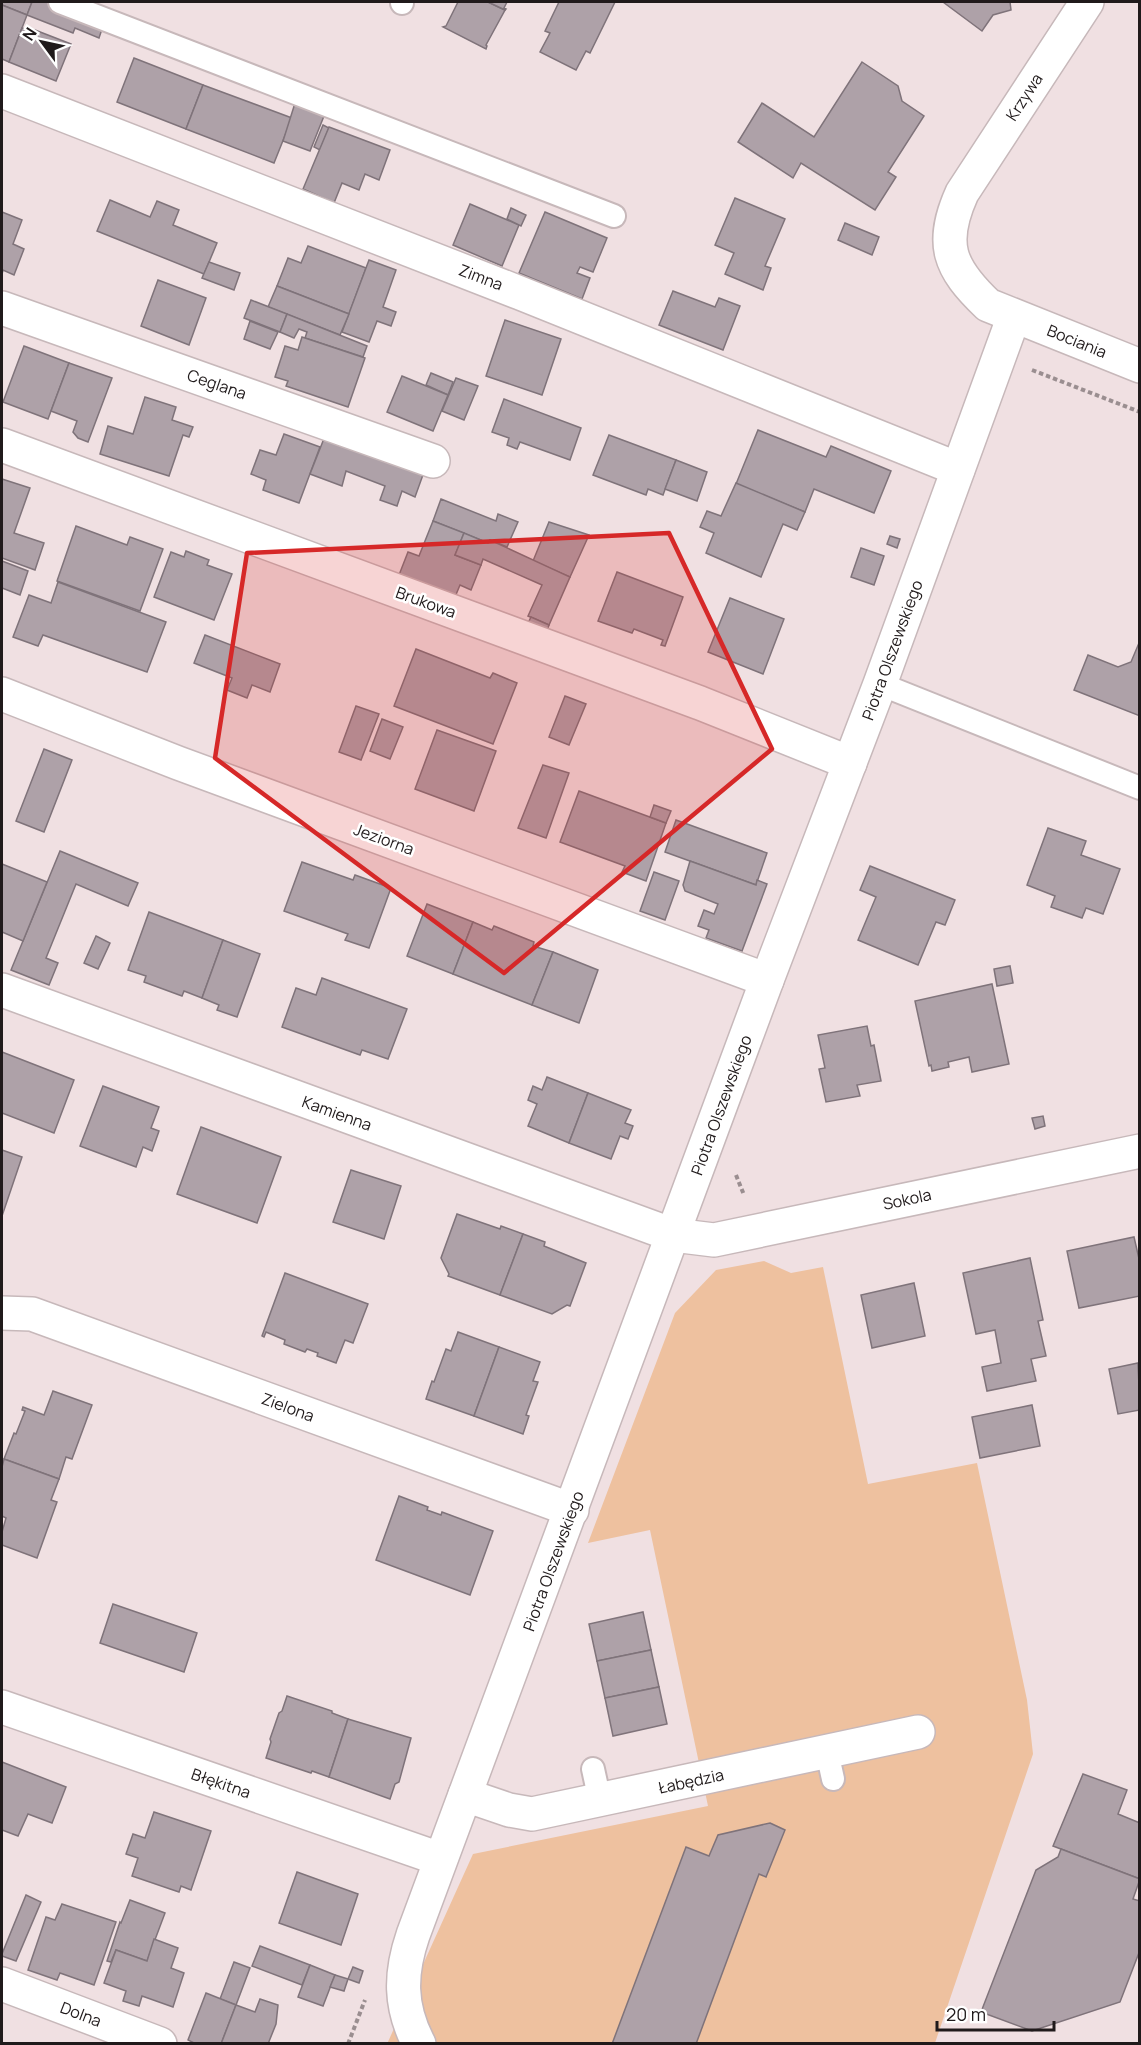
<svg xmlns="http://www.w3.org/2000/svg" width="1141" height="2045" viewBox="0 0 1141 2045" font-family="Manrope,sans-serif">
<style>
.green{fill:#eec19f}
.building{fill:#aea1a8;stroke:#7f737a;stroke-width:1.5}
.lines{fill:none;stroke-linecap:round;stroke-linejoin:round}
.service-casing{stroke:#c7b8ba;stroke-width:26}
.minor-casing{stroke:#c7b8ba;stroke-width:36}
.path{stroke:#9a8e90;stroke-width:4;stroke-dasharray:4.5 3;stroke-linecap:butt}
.service{stroke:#fff;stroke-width:22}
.minor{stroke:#fff;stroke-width:33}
.marked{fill:#d62828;fill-opacity:0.2;stroke:#d62828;stroke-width:4.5;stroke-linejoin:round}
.labels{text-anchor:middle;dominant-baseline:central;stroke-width:5;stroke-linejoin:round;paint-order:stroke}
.street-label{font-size:16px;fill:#201a1b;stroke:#fff}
</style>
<rect width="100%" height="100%" fill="#f0e0e2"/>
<polygon class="green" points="764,1261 791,1273 823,1267 868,1484 977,1463 1027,1700 1033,1754 935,2043 387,2044 473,1854 708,1806 650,1530 588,1543 675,1313 716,1270"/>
<g class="building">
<polygon points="2,2 32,2 27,15 2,5"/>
<polygon points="32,2 47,2 104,23 99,38 75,28 73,33 27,15"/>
<polygon points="458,2 488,2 505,10 486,45 487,46 486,49 443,27 446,26"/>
<polygon points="488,2 507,2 504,8 506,9 505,10"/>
<polygon points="559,2 615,2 590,53 586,51 576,70 540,52 550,33 545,31"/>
<polygon points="943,2 1010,2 1011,10 993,15 982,31"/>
<polygon points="2,5 27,15 9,62 2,59"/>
<polygon points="22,28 34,32 35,30 71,44 56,81 9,62"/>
<polygon points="134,58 203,85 186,129 117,102"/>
<polygon points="862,62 898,86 902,101 924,116 888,172 896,177 875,210 801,163 793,178 738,142 762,103 814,137"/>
<polygon points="203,85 292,118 274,163 186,129"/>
<polygon points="296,100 326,111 310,151 283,141"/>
<polygon points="323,125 329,128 320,150 314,147"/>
<polygon points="329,127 390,150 379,180 365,174 359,190 342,183 334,203 303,189"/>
<polygon points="735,198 785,219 765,266 771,268 763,290 725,274 734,253 715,245"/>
<polygon points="110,200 150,217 157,201 179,210 173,225 217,243 204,274 97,231"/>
<polygon points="470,204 519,225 502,266 453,245"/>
<polygon points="511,208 526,215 521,226 507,219"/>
<polygon points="2,212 22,220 13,244 24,249 14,275 3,270 2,274"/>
<polygon points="545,212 607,238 593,272 580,267 577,273 590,278 582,299 519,273"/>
<polygon points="845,223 879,237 872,255 838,240"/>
<polygon points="308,246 366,268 349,314 277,286 288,258 301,263"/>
<polygon points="369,260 396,270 383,307 396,312 391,326 377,321 369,342 342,332"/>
<polygon points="209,262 240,273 234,290 202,278"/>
<polygon points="158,280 206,298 189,345 141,326"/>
<polygon points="277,286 349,314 340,335 268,307"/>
<polygon points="673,291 715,307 719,298 740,306 723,350 659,325"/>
<polygon points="251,300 287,314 280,332 244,318"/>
<polygon points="287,314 367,346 363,357 305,338 307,332 299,329 294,338 280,332"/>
<polygon points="505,320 561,339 542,395 486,376"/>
<polygon points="250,321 278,332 270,349 244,339"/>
<polygon points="302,337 365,358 348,407 286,386 288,381 275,377 285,346 298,350"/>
<polygon points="24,346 69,363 48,419 3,402"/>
<polygon points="69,363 112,378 88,442 78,438 73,432 77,421 51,411"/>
<polygon points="431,373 453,382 448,395 426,385"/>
<polygon points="402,376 448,395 433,431 387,412"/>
<polygon points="456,378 478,386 464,420 442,411"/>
<polygon points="145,397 176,407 172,420 193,427 189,437 183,435 169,476 100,454 108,426 133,434"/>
<polygon points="504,399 581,428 570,460 520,442 517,449 507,445 509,438 492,432"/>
<polygon points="758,430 826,457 831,446 891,471 874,513 814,489 805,512 736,484"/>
<polygon points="284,434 320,447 299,503 263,490 266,480 251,474 260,450 276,455"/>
<polygon points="609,435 676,460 663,495 648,489 646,495 593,475"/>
<polygon points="325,436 424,472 415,497 402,491 397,506 380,500 385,486 346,471 342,486 310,474"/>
<polygon points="676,460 707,472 697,501 665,489"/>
<polygon points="2,479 30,488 14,533 44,543 35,570 2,558"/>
<polygon points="736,483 805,512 797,530 783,524 761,577 706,553 714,533 700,527 707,511 721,516"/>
<polygon points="441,499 496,521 498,514 518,522 507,547 490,540 488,543 433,521"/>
<polygon points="433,521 464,533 455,555 481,565 471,590 460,585 455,597 399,575 408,552 419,556"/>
<polygon points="549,522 589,535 570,577 533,561"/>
<polygon points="76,526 127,545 130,537 163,549 140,611 57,581"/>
<polygon points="464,533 488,543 490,540 570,577 549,625 528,616 542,585 483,559 481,565 455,555"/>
<polygon points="890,536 900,539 897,548 887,544"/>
<polygon points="861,548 884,556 874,585 851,577"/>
<polygon points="186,551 209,560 207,565 232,574 214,620 154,597 171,552 184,557"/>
<polygon points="2,561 28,571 20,595 2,588"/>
<polygon points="617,572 683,597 665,646 661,645 663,640 634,629 632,633 598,621"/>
<polygon points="58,582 166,622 147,672 43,635 38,646 13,637 29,595 51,603"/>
<polygon points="730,598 784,619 763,674 708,652"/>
<polygon points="531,617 549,625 547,631 528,623"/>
<polygon points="205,635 280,664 270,692 252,685 247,698 227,690 232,678 194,663"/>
<polygon points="1139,643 1140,716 1074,690 1088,655 1118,667 1131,662"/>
<polygon points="416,649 490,678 493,673 517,683 493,744 394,706"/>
<polygon points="565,696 586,704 569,745 549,737"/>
<polygon points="356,706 379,714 361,760 339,752"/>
<polygon points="382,719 403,727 390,759 370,751"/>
<polygon points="437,730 496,751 474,811 415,789"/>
<polygon points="44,749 72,760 44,832 16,821"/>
<polygon points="543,765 569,773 546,838 518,828"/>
<polygon points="579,791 666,823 646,881 622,872 625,866 560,842"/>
<polygon points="654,805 671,811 666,823 650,817"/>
<polygon points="676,820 767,853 756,885 665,852"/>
<polygon points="1048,828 1086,841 1081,855 1120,869 1103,914 1086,908 1082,918 1051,907 1055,896 1027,885"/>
<polygon points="60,851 138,883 128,906 76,884 46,958 58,963 49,985 11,970"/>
<polygon points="690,861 756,885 757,880 767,884 742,951 706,938 709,930 698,926 704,910 714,914 718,904 685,891 683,885"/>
<polygon points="302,862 353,880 355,875 391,888 369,948 345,940 348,934 284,911"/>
<polygon points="2,864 47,882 23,941 2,932"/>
<polygon points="870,866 955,900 945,925 936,922 918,965 858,940 876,897 860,890"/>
<polygon points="654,872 679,881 665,920 640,911"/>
<polygon points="427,904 473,922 453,974 407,956"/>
<polygon points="149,912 223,940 202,998 184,991 182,996 144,982 146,976 128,970"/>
<polygon points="473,922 492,930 494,926 534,942 533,946 553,952 532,1005 453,974"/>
<polygon points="96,936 110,943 98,969 84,963"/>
<polygon points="223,940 260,954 237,1017 217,1010 219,1005 202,998"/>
<polygon points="553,952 598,970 579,1023 532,1005"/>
<polygon points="1010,966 1013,983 997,986 994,969"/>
<polygon points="322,978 407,1009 388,1059 362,1050 360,1055 282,1027 296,988 316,995"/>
<polygon points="992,984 1009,1064 972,1072 969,1057 948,1062 949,1067 932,1071 931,1065 929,1066 915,1001"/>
<polygon points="867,1026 871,1046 874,1045 881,1081 857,1085 860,1096 826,1102 819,1069 825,1068 818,1035"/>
<polygon points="2,1052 74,1080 54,1133 2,1113"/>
<polygon points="547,1077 588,1093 569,1143 528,1126 537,1104 528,1100 533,1086 542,1090"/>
<polygon points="103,1086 159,1107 151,1128 159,1131 152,1151 143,1147 136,1167 80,1146"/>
<polygon points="588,1093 631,1110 625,1123 633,1126 628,1139 620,1136 611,1159 569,1143"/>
<polygon points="1043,1116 1045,1126 1035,1129 1032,1118"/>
<polygon points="201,1127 281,1157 257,1223 177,1194"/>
<polygon points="2,1150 22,1157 2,1216"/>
<polygon points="351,1170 401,1186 384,1239 333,1222"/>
<polygon points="457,1214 500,1229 501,1226 523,1234 500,1295 448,1276 449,1274 441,1258"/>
<polygon points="523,1234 545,1242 544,1246 586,1263 570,1306 567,1305 552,1314 500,1295"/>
<polygon points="1134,1237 1140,1263 1140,1296 1079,1308 1067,1251"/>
<polygon points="1030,1258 1043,1320 1038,1321 1046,1356 1031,1359 1036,1381 987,1391 982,1367 1001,1363 995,1330 976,1334 963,1273"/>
<polygon points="285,1273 368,1304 353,1343 345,1340 336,1363 317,1356 318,1353 307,1349 305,1352 284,1344 285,1340 266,1332 264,1337 262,1336"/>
<polygon points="914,1283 925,1336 872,1348 861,1295"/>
<polygon points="458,1332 499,1347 474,1416 426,1399 432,1381 434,1382 446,1349 451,1351"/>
<polygon points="499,1347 540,1362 533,1381 538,1382 526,1415 529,1416 523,1434 474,1416"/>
<polygon points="1138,1363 1140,1410 1118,1414 1109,1369"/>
<polygon points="53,1391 92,1405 72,1459 66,1457 59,1479 4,1459 14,1433 16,1434 25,1411 22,1410 23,1407 44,1415"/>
<polygon points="1032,1405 1040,1446 980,1458 972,1417"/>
<polygon points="4,1459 59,1479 51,1500 57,1502 37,1558 2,1545 2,1532 6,1518 2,1516 2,1467"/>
<polygon points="399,1496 428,1507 427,1510 441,1515 442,1512 493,1531 470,1595 376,1560"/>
<polygon points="113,1604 197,1633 184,1672 100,1643"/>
<polygon points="643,1612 651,1650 597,1661 589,1624"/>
<polygon points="651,1650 659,1687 605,1698 597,1661"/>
<polygon points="659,1687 667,1724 613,1736 605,1698"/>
<polygon points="287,1696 332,1711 332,1713 348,1719 329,1777 312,1771 311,1773 266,1758 271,1742 270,1739 279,1713 282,1711"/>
<polygon points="348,1719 411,1738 399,1782 395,1784 390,1799 329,1777"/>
<polygon points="2,1762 66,1787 52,1823 28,1814 18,1836 2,1830"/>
<polygon points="1083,1774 1127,1790 1118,1814 1140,1823 1140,1879 1053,1846"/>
<polygon points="154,1812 211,1831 191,1890 181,1886 179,1892 132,1876 138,1858 126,1854 133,1834 145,1838"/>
<polygon points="770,1823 785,1830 766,1877 759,1874 696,2044 612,2044 686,1847 709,1856 718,1835"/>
<polygon points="1061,1849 1140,1879 1133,1899 1140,1901 1140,1950 1120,2002 1032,2031 981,2012 1036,1870 1058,1857"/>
<polygon points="297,1872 358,1894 341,1945 279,1923"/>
<polygon points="26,1895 41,1902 16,1961 2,1956 2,1954"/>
<polygon points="130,1900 165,1913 147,1961 116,1950 111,1962 107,1961 120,1922 121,1923"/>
<polygon points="62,1904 116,1922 94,1985 60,1973 57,1980 28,1970 46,1917 55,1920"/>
<polygon points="154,1939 178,1948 171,1968 184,1973 173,2007 142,1996 139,2006 123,2001 126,1991 104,1983 116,1950 147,1961"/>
<polygon points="260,1946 310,1965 302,1985 252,1966"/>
<polygon points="234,1962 250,1968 236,2005 220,1999"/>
<polygon points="310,1965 335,1975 323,2006 298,1997"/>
<polygon points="353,1967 363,1971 359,1983 348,1979"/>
<polygon points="335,1975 348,1979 344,1991 330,1987"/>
<polygon points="206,1993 236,2005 221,2044 196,2044 188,2040"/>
<polygon points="260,1999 278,2005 276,2024 268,2044 221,2044 236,2005 255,2012"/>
</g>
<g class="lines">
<g class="service-casing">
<g id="service">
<polyline points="60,2 614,216"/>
<polyline points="402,3 402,2"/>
<polyline points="880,684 1140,788"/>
<polyline points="827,1752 833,1779"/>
<polyline points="593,1769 600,1801"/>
</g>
</g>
<g class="minor-casing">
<g id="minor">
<path d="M1087,2L962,193C939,244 949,268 988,305L1140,366"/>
<polyline points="2,91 520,293 958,469"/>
<polyline points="2,308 433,461"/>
<polyline points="2,445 700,703 850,763"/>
<polyline points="2,694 178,763 767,980"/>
<polyline points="2,990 673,1235 714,1240 1140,1151"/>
<polyline points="2,1313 32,1314 572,1510"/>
<polyline points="2,1707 440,1859"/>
<polyline points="465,1795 509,1810 532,1814 918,1732"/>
<polyline points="2,1984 160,2044"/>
<path d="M419,2044C399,2006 400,1973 413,1935L767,980L880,684L1014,316"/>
</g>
</g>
<g class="path">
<polyline points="1032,370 1140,412"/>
<polyline points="736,1175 744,1195"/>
<polyline points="348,2044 365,2000"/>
</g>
<use href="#service" class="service"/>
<use href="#minor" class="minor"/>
</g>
<path class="marked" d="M669,533L772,749L504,973L215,758L247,553Z"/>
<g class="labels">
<g class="street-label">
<text transform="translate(1024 97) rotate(-57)">Krzywa</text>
<text transform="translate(481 277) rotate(21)">Zimna</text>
<text transform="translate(1077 341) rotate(22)">Bociania</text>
<text transform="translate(217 384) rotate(19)">Ceglana</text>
<text transform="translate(426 602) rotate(20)">Brukowa</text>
<text transform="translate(892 650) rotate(-70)">Piotra Olszewskiego</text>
<text transform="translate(384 839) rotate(20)">Jeziorna</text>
<text transform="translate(721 1105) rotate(-70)">Piotra Olszewskiego</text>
<text transform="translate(337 1113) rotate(20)">Kamienna</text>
<text transform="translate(907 1199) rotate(-12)">Sokola</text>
<text transform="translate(288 1407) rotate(20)">Zielona</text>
<text transform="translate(553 1561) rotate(-70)">Piotra Olszewskiego</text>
<text transform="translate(691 1781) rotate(-12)">Łabędzia</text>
<text transform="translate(221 1783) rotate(19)">Błękitna</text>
<text transform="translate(81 2014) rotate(21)">Dolna</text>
</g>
</g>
<rect width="1141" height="2045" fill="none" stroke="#201a1b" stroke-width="6"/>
<g transform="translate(42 42) rotate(303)" stroke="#ffffff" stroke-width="4.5" paint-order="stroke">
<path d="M0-4.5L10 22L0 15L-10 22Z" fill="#201a1b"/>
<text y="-9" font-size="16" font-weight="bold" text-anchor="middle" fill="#201a1b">N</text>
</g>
<path d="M937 2021v9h117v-9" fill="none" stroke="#201a1b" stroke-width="3"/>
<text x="946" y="2021" font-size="18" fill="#201a1b" stroke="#ffffff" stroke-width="4.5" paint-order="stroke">20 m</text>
</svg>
